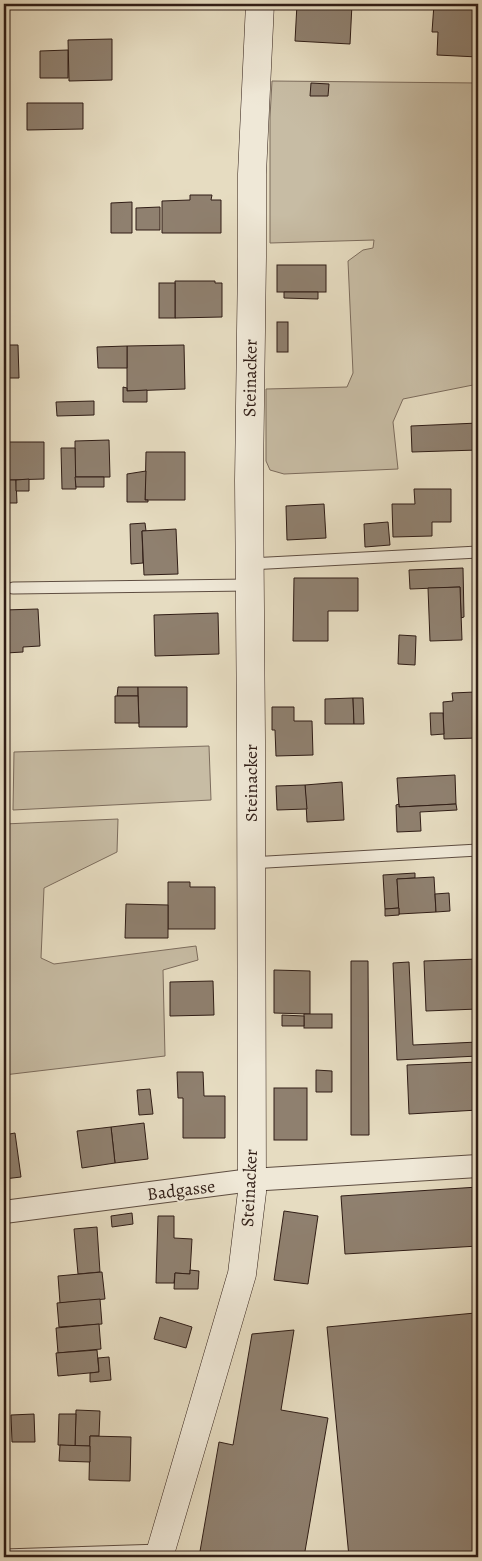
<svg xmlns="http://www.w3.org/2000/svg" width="482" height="1561" viewBox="0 0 482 1561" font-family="Alegreya,serif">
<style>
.green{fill:#c7bca4;stroke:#7c6c5d}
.building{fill:#8f806f;stroke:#301d16}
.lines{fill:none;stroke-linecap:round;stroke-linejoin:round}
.lane-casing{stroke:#5e4d41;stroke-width:13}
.street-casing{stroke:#5e4d41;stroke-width:24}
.secondary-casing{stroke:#301d16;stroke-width:29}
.lane{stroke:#efe8d7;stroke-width:11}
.street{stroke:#efe8d7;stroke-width:22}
.secondary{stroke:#efe8d7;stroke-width:28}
.labels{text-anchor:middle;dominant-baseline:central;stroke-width:4;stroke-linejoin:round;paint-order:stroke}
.street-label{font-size:18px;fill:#301d16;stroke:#efe8d7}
</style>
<rect width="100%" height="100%" fill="#e6dcc1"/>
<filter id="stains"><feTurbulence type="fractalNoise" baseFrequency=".004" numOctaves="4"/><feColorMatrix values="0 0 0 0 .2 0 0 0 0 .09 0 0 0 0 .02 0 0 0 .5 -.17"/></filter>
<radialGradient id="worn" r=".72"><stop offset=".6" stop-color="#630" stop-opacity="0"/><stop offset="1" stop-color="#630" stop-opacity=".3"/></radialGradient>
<g class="green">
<polygon points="272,81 478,83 478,384 403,399 393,422 398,469 284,474 270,470 266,461 266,389 347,387 353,373 348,261 363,250 373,248 374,240 270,243 270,117"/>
<polygon points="209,746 211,800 13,810 14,752"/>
<polygon points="118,819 117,852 44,888 41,958 54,964 196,946 198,960 163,970 165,1056 4,1075 4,824"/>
</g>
<g class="building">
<polygon points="297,4 352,4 350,44 295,41"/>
<polygon points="434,4 478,4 478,14 475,14 474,35 478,35 478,57 437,55 438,32 432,32"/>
<polygon points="112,39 112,80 69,81 68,40"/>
<polygon points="68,50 68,78 40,78 40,51"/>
<polygon points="311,83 329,84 328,96 310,96"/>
<polygon points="27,103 83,103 83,129 27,130"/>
<polygon points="190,195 212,195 211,200 221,200 221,233 162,233 162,201 190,200"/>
<polygon points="132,202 132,233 111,233 111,203"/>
<polygon points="160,207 160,230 136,230 136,208"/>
<rect x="277" y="265" width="49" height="27"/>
<polygon points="175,281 215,281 215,283 222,283 222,317 175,318"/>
<rect x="159" y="283" width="16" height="35"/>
<polygon points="284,292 318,292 318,299 284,298"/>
<rect x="277" y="322" width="11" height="30"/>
<polygon points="5,345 18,345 19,378 7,378 7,349 5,349"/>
<polygon points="184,345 185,389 127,391 127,346"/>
<polygon points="127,346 127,368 98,368 97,347"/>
<polygon points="4,349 7,349 8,392 4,392"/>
<polygon points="123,387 127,388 127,391 147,390 147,402 123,402"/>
<polygon points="94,401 94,415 57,416 56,402"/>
<polygon points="478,423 478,450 412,452 411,426"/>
<polygon points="109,440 110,477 75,477 75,441"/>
<polygon points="8,442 44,442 44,479 9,480"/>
<polygon points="61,448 75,448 76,489 62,489"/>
<polygon points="4,449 8,449 9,480 16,480 17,503 4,503"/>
<polygon points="146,452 185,452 185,500 145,500"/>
<polygon points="146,471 145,500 148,500 148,502 127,502 127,474"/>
<polygon points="75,477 104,477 104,487 76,487"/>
<polygon points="29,479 29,491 16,491 16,480"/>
<polygon points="414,489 451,489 451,522 432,522 432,536 393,537 392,504 415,504"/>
<polygon points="324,504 326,538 287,540 286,506"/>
<polygon points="388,522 390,545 365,547 364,524"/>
<polygon points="145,523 146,531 142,531 143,563 131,564 130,524"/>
<polygon points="176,529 178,574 144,575 142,531"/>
<polygon points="463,568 464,617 461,618 460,587 410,589 409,570"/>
<polygon points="294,578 358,578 358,611 328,611 328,641 293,641"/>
<polygon points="460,587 462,640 430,641 428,588"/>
<polygon points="38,609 40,646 23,647 23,652 6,653 6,660 4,660 4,610"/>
<polygon points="218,613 219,654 155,656 154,615"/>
<polygon points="399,635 416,636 415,665 398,664"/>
<polygon points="118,687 138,687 138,696 117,696"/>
<polygon points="138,687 187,687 187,727 139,727"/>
<polygon points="475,692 477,738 444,739 443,702 453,701 452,693"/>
<polygon points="476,695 478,695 478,726 477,726"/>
<polygon points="115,696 138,696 139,723 115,723"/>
<polygon points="353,698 354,724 325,724 325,699"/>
<polygon points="353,698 363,698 364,724 354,724"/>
<polygon points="272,707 294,707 294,721 312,721 313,755 276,756 275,730 272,730"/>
<polygon points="430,713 443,713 444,734 431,735"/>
<polygon points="455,775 456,804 399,807 397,778"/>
<polygon points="342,782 344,820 307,822 305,785"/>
<polygon points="305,785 307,809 277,810 276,786"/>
<polygon points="399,804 399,807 456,804 457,810 420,812 421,831 397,832 396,805"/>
<polygon points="415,873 415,878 397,879 399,908 385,909 383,875"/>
<polygon points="434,877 436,912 399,914 397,879"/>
<polygon points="168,882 190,882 190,887 215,887 215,929 168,929"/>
<polygon points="449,893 450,911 436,912 435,894"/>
<polygon points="126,904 168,905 168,938 125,938"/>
<polygon points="399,908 399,915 385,916 385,909"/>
<polygon points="478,959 478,1009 426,1011 424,961"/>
<polygon points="351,961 368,961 369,1135 351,1135"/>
<polygon points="409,962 413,1045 478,1042 478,1056 397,1060 393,963"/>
<polygon points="274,970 310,971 310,1014 274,1013"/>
<polygon points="213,981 214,1015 170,1016 170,982"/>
<rect x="304" y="1014" width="28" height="14"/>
<polygon points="282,1015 304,1016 304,1026 282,1026"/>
<polygon points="478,1062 478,1110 409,1114 407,1065"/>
<polygon points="316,1070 332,1071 332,1092 316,1092"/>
<polygon points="177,1072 203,1072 204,1096 225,1096 225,1138 183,1138 183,1098 178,1098"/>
<rect x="274" y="1088" width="33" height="52"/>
<polygon points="150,1089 153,1114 139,1115 137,1090"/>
<polygon points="144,1123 148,1159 115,1163 111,1127"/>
<polygon points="111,1127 115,1163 82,1168 77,1131"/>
<polygon points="15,1133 21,1177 4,1179 4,1135"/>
<polygon points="478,1187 478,1246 345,1254 341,1196"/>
<polygon points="284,1211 318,1216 308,1284 274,1280"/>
<polygon points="132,1213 133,1224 112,1227 111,1216"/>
<polygon points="158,1216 174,1216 174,1238 192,1239 190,1274 175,1273 174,1283 156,1283"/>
<polygon points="97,1227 100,1272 78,1274 74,1229"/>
<polygon points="190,1270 199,1271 198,1289 174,1289 175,1273 190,1274"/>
<polygon points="102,1272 105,1299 60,1303 58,1276"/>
<polygon points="4,1281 6,1281 8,1306 4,1307"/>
<polygon points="100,1299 102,1324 59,1327 57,1303"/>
<polygon points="6,1306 7,1332 4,1332 4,1307"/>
<polygon points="475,1313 478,1364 478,1557 349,1557 327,1327"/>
<polygon points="160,1317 192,1327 186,1348 154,1339"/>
<polygon points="99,1324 101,1349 58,1353 56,1328"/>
<polygon points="294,1330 281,1410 328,1418 304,1557 199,1557 219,1442 233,1445 252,1334"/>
<polygon points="97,1350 99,1372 58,1376 56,1353"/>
<polygon points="109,1357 111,1380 90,1382 90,1373 99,1372 98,1358"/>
<polygon points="76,1410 100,1411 99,1436 90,1436 90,1446 75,1446"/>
<polygon points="34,1414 35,1442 12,1442 11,1415"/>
<polygon points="59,1414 76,1414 75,1446 58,1445"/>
<polygon points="90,1436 131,1437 130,1481 89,1480"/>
<polygon points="60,1445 90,1446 90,1462 59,1461"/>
</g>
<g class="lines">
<g class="lane-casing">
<g id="lane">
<polyline points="249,564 478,552"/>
<polyline points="13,588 249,585"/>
<polyline points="250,863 478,850"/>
<polyline points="4,1555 161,1550"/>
</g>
</g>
<g class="street-casing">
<polyline id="street" points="4,1212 251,1180 478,1166"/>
</g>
<g class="secondary-casing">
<polyline id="secondary" points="160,1557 161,1550 242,1274 252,1192 251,740 249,480 252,257 252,174 260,4"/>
</g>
<use href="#lane" class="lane"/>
<use href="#street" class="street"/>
<use href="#secondary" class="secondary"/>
</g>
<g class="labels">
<g class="street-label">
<text transform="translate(250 378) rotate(-89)">Steinacker</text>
<text transform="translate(251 783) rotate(-90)">Steinacker</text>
<text transform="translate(249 1188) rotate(-87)">Steinacker</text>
<text transform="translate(181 1190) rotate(-7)">Badgasse</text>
</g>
</g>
<rect width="482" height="1561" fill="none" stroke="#e6dcc1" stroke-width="20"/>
<rect x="5" y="5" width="472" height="1551" fill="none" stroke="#301d16" stroke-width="2.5"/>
<rect x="10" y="10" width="462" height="1541" fill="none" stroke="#301d16"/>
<rect width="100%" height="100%" filter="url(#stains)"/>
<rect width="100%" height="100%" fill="url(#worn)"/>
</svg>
